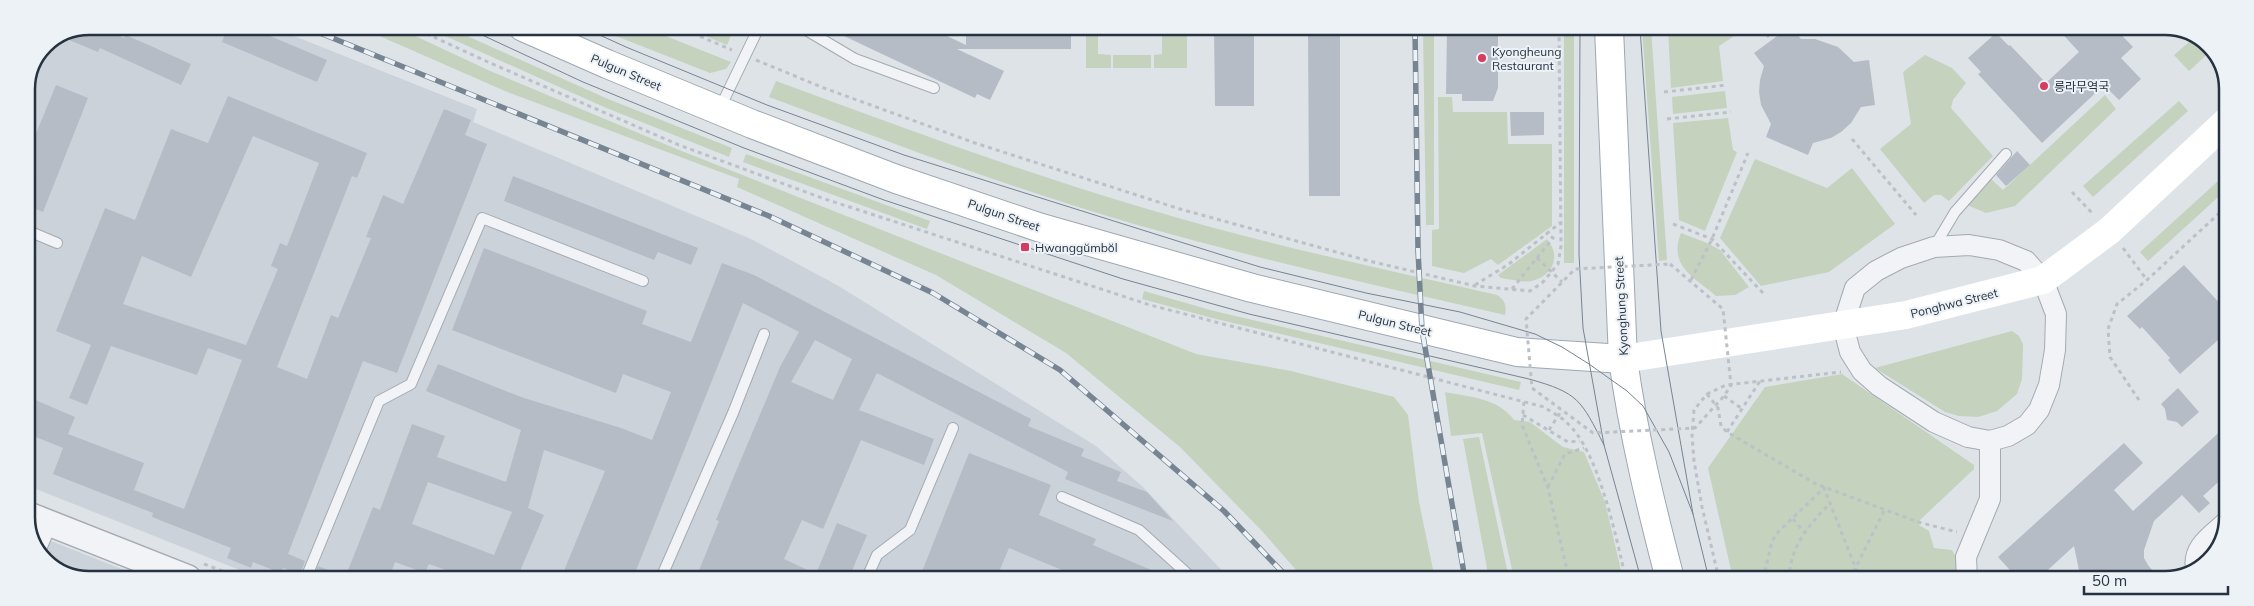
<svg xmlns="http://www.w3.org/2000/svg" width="2254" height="606" viewBox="0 0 2254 606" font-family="Mulish,'Noto Sans KR',sans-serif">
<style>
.built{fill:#ccd2da}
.green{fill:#c5d2be}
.building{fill:#b5bcc5;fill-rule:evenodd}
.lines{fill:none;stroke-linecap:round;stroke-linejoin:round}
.service-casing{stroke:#a3aab2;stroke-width:12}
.minor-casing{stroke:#a3aab2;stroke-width:22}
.tertiary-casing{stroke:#a3aab2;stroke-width:28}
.primary-casing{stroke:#9da8b4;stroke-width:30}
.path{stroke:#bcc1c7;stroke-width:3;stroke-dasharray:4 4;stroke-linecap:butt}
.service{stroke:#f1f3f6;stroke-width:10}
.minor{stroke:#f1f3f6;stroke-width:20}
.tertiary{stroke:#f1f3f6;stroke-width:25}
.secondary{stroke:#fff;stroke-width:28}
.primary{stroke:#fff;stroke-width:28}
.tram{stroke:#778492;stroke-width:1}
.rail-casing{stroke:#778492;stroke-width:5.5}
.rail{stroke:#edf2f6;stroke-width:4;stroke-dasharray:11;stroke-linecap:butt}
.path-bridge{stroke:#bcc1c7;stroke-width:3;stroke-dasharray:4 4;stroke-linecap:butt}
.poi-dot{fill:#d43c61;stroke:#edf2f6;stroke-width:2}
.labels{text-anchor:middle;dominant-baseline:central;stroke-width:4;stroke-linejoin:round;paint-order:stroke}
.poi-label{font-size:12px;fill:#263240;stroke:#edf2f6;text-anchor:start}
.street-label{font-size:12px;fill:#263240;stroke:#edf2f6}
.rim{fill:none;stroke:#263240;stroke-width:2.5}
</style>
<rect width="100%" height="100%" fill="#dee3e8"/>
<g class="built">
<polygon points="89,26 269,26 477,109 473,122 751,239 837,285 1096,446 1143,487 1230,579 260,578 26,485 26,88 45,44"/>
<polygon points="31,533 144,578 73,578 42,558"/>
</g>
<g class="green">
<polygon points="359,27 396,27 488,70 679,150 1196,354 1291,371 1394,397 1408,415 1419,502 1435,579 1304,579 1262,531 1180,447 1066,353 936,275 737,187 739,179 505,91"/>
<polygon points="425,27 447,27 608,99 732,148 729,157 604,107"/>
<polygon points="593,27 643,27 731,62 726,69 710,73"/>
<polygon points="684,27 721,27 732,33 727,45"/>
<polygon points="1086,27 1111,27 1111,34 1098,34 1098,54 1111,55 1111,68 1086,68"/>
<polygon points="1162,27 1187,27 1187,68 1154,68 1154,55 1162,54"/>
<polygon points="1423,28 1434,28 1434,225 1426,225"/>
<rect x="1564" y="28" width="10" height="235"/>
<polygon points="1642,28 1651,28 1667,260 1659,261"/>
<polygon points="1668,28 1728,28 1734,36 1719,46 1723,81 1671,88"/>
<polygon points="2195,37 2213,49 2189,71 2174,55"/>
<rect x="1113" y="55" width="38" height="13"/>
<polygon points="1925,55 1952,68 1966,83 1953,100 1951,108 1993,156 1949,201 1941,195 1934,195 1924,203 1880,149 1911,124 1903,72"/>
<path d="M776,81C898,126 1019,171 1144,208C1260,243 1379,268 1497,295C1505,300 1507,306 1505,315C1383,287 1262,260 1141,226C1015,190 892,143 769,97Z"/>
<polygon points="1725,91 1727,108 1673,114 1672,97"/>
<polygon points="2105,95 2116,109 2015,206 1986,213 1967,205 1990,178 2003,190"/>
<polygon points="1438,97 1452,97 1453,112 1507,112 1508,144 1552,144 1552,226 1498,265 1491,259 1464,273 1432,266 1432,230 1439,229"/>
<polygon points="2179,101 2188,111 2093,197 2083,186"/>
<polygon points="1728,118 1733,150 1737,152 1705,231 1679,220 1673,123"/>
<polygon points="746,154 930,221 927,229 743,162"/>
<polygon points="1755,159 1827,188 1852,168 1895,224 1829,272 1761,286 1720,238"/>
<polygon points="2227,173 2227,189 2148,261 2140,252"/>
<path d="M1681,233L1707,243L1720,250L1749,287L1735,295L1716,296C1694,277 1668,266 1681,233Z"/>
<path d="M1547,239C1561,256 1554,275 1532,281C1523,283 1510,279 1501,278L1498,275Z"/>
<polygon points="1144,291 1214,311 1521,382 1519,390 1212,318 1142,299"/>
<polygon points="2012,331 2019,336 2023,344 2022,379 2017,394 1997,411 1978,417 1959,416 1945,412 1875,368"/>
<polygon points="1842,374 1974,465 1974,469 1920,520 1919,525 1929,531 1934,548 1952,550 1957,559 1955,577 1951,580 1733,579 1708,468 1765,387"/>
<path d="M1445,392C1470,397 1498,398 1514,420L1530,422L1563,447L1584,452L1605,502L1623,579H1514L1482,433L1451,436Z"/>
<polygon points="1479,437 1509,579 1489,579 1463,439"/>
</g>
<g class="building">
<polygon points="89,26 97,26 124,38 126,35 191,64 181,85 100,48 98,52 62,37"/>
<polygon points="228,26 246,26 327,60 317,82 222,42"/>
<polygon points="825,27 928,27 966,45 966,27 1071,27 1071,49 957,49 1004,71 990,100 977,94 975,98"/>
<polygon points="1214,27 1254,27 1254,106 1215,106"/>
<polygon points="1308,27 1340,27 1340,196 1309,196"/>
<polygon points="1447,28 1498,28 1498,88 1493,101 1462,101 1462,94 1446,94"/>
<polygon points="1788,28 1792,28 1801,39 1815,39 1838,47 1854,62 1869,60 1875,105 1861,107 1851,123 1841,132 1831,138 1813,143 1808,155 1766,137 1771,124 1761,105 1759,92 1760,80 1764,66 1754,53"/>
<polygon points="2057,28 2115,28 2133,47 2121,58 2141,79 2119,100 2104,85 2042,143 1978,74 1981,72 1968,58 1996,33 2009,46 2010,45 2046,83 2079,52"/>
<polygon points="56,85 88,98 43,212 26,205 26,158"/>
<path d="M228,96L367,153L357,178L352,176L277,367L307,379L331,315L338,318L371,238L366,237L383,195L403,204L444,109L471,120L465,135L487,144L397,373L363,361L288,554L305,561L300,575L283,568L281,573L253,562L251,568L227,558L231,548L152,517L153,513L53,474L63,448L26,433V396L75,417L68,434L144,463L134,490L184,509L242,360L208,348L197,375L111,346L87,405L69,398L91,345L56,331L105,208L135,220L171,129L208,143ZM253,136L319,163L287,246L280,243L271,266L278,269L246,345L123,304L142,256L191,277Z"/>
<polygon points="1510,112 1544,112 1544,135 1511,136"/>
<polygon points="2017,151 2030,165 2006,186 1996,175"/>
<polygon points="513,176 698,248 691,265 658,252 654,260 504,201"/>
<path d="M484,248L647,311L642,324L691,342L722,263L754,275L1031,419L1028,426L1084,449L1081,456L1121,472L1117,481L1147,492L1173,521L1065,479L1068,472L877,373L859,410L934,439L924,465L861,440L823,529L802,520L784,559L816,574L837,523L867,535L849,578H696L719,521L716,520L734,476L780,367L799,332L743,303L633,578H561L605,471L544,450L528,508L544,515L517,578H456L457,574L429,564L425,573L395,562L389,578H345L373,507L380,510L412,424L445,436L437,457L506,482L521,430L426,391L438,364L521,397L621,428L652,440L671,392L623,374L616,393L452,330ZM815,340L852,359L833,400L791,382ZM428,482L512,512L494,555L412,524Z"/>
<polygon points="2184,265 2227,311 2227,332 2180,374 2168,360 2170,358 2142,327 2140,329 2127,316"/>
<polygon points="2178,388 2199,412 2182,427 2177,422 2167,420 2165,409 2161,404"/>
<polygon points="2226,426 2226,475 2203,496 2210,503 2199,513 2182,495 2154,521 2144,550 2144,558 2148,565 2160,580 2081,580 2074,546 2037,580 2019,580 1998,557 2124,443 2143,463 2114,490 2133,511"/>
<polygon points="969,453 1051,485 1039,515 1096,539 1093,545 1172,579 1084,579 1009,548 996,579 919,579"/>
<polygon points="318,566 345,577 345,578 313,578"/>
</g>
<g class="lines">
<g class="service-casing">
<g id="service">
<polyline points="801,27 855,59 934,88"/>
<polyline points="719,110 759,27"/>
<polyline points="26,230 57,243"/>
<polyline points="1934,247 1955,212 2006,154"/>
<polyline points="1062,497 1139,530 1193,579"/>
<polyline points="306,578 379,401 411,384 482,218 643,281"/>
<polyline points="661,578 733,413 764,334"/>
<polyline points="867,578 877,555 910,530 953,428"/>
</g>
</g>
<g class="minor-casing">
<g id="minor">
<polygon points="1969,245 1999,250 2026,261 2043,280 2056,314 2055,350 2049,385 2039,410 2027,425 2008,436 1990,441 1968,437 1934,422 1879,386 1862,371 1850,352 1843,325 1855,288 1876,271 1901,258 1934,247"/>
<polyline points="37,546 47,522"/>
<path d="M2196,569C2192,547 2211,536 2226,522"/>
<polyline points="1967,580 1966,557 1990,499 1990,441"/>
</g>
</g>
<g class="tertiary-casing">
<polyline id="tertiary" points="26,514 188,578"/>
</g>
<g class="primary-casing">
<g id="primary">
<polyline points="523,27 607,64 752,124 896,179 1038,227 1252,288 1517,352 1623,359"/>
<path d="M1609,28L1623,359C1633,433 1651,506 1670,579"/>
</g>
</g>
<g class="path">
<path d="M412,27L488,62L679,145L822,198L1150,305L1544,407C1551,412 1560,416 1566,422C1599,450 1616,538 1626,579"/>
<polyline points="678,27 732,50"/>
<polyline points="1742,28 1746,32"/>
<polyline points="1761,28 1769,37"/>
<polyline points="756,60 824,88 975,143 1180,209 1369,261 1475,286 1530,291 1543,282 1558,264 1561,246 1559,28"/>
<polyline points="1664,92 1727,85"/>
<polyline points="1667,119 1731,112"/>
<polyline points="1852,139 1916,215"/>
<polyline points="2072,192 2094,215"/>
<polyline points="1673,224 1712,239 1763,293"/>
<polyline points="2123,248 2147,280"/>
<polyline points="1691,280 1712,239 1748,153"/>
<polyline points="1475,285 1509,264 1560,223"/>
<polyline points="1512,289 1553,238 1546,233"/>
<polyline points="1707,394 1718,408 1721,426 1727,432 1816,484 1918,522 1957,532"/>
<polyline points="1724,396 1741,408"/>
<polyline points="2139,400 2110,357 2108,329 2117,304 2147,280 2227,206"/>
<polyline points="1524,402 1522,425 1548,488 1569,579"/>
<polyline points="1523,415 1568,442 1580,441"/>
<polyline points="1727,432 1760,381"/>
<polyline points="1548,487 1565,454 1584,448"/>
<polyline points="1793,519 1804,532"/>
<polyline points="204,564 241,578"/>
<polyline points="1719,579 1702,507 1694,461 1692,435 1694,410 1707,394 1726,385 1841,372"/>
<polyline points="1763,579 1772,541 1779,531 1824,488 1860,579"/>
<path d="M1789,579C1790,546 1809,525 1831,502"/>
<polyline points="1824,579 1854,571"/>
<polyline points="1850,579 1885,509"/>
</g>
<use href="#service" class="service"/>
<use href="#minor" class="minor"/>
<use href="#tertiary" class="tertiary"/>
<polyline class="secondary" points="1623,359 1906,315 2043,280 2109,231 2227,121"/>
<use href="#primary" class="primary"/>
<g class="tram">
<path d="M465,27L583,82L744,148L884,200L1123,279L1249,314L1529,379C1579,393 1581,400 1604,445"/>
<polyline points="582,27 626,47 767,105 904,155 1260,267 1366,293 1460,312 1535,334 1562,347 1589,364 1627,391 1643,406 1669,452 1693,514"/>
<polyline points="1580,28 1579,254 1583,328 1604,445 1641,579"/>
<polyline points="1640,28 1661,331 1693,514 1709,579"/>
</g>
<g class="rail-casing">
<g id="rail">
<polyline points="303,26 769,216 933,293 1060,370 1224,511 1289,579"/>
<polyline points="1415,28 1418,250 1422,330 1465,579"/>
</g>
</g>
<use href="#rail" class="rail"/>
<g class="path-bridge">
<polyline points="1537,258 1562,282"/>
<polygon points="1670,264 1723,309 1731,385 1724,396 1695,428 1593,433 1532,388 1526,319 1575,269"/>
<polyline points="1549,430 1562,410"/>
</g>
</g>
<g class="poi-dot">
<circle cx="1482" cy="58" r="5"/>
<circle cx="2044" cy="86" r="5"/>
<rect x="1020" y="242" width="10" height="10" rx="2.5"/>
</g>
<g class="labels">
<g class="poi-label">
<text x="1492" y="51">Kyongheung<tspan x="1492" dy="14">Restaurant</tspan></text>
<text x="2054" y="86">릉라무역국</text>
<text x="1035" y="247">Hwanggŭmbŏl</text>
</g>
<g class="street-label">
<text transform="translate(626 72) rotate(23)">Pulgun Street</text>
<text transform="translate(1004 215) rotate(19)">Pulgun Street</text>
<text transform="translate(1954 303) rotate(-14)">Ponghwa Street</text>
<text transform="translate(1621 306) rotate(-93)">Kyonghung Street</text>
<text transform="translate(1395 323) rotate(14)">Pulgun Street</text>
</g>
</g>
<path d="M0 0H2254V606H0ZM89 35H2165A54 54 0 0 1 2219 89V517A54 54 0 0 1 2165 571H89A54 54 0 0 1 35 517V89A54 54 0 0 1 89 35Z" fill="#edf2f6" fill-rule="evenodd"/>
<path class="rim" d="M89 35H2165A54 54 0 0 1 2219 89V517A54 54 0 0 1 2165 571H89A54 54 0 0 1 35 517V89A54 54 0 0 1 89 35Z"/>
<path d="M2084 586v8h144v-8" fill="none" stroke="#263240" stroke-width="2.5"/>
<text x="2092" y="586" font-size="15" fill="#263240" stroke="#edf2f6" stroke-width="4" paint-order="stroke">50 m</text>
</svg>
